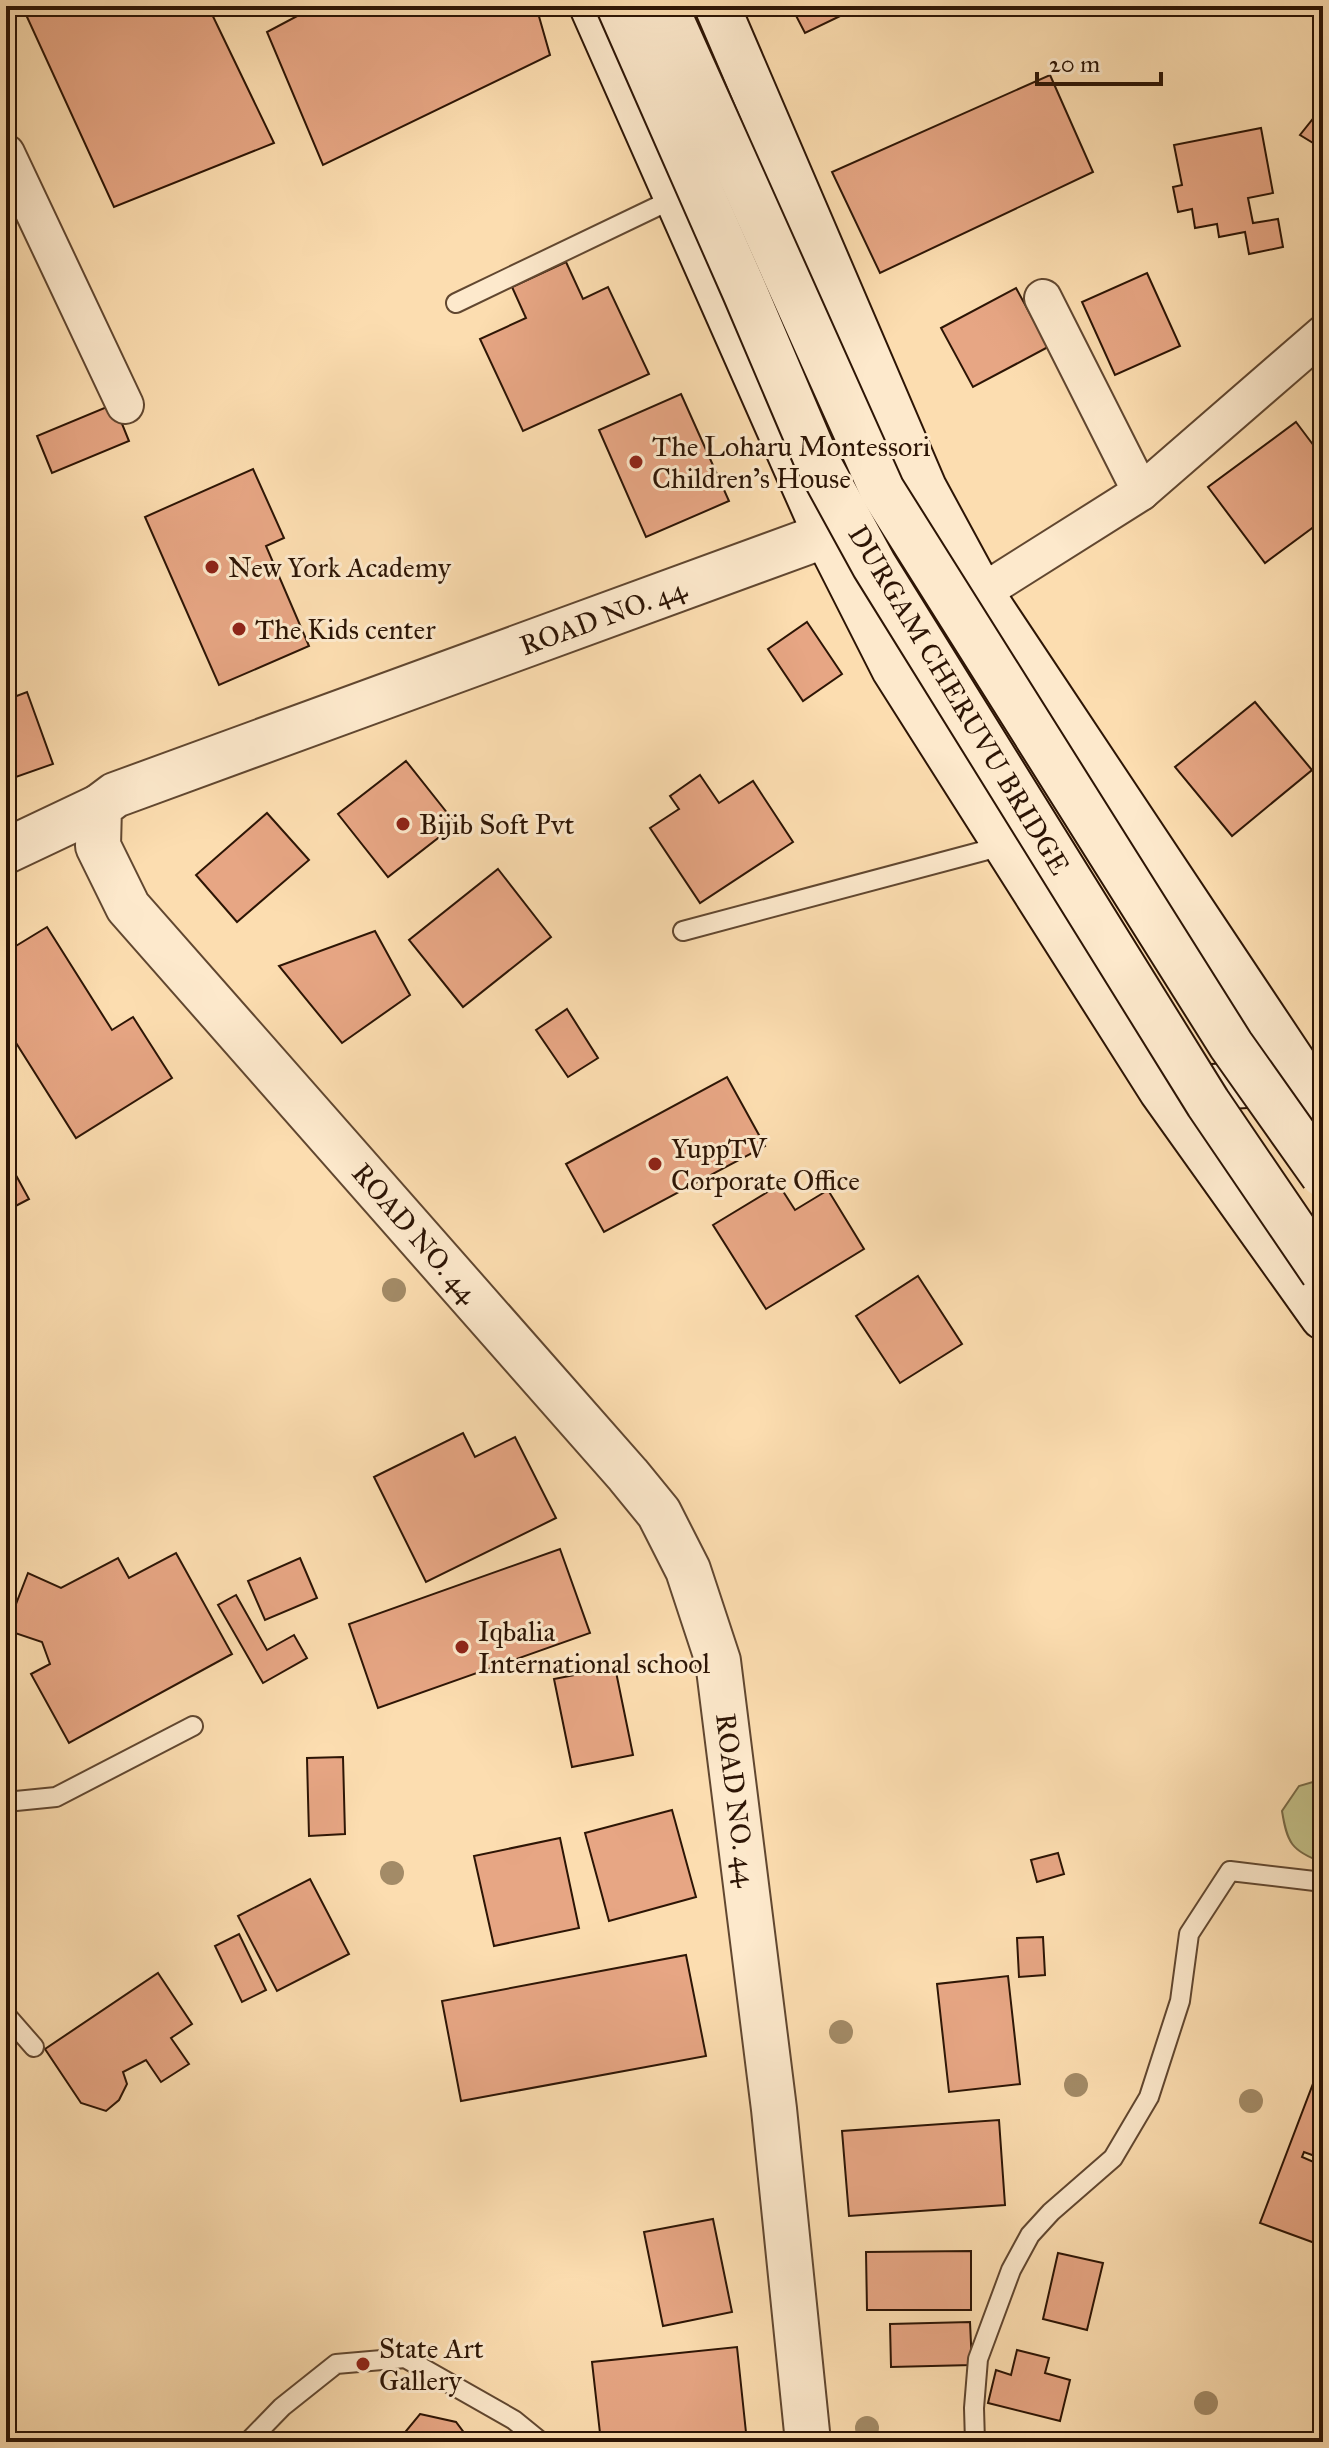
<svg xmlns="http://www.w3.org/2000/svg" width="1329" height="2448" viewBox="0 0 1329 2448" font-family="'IM FELL Great Primer',serif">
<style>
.green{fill:#c3c088;stroke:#786a46;stroke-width:2}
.building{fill:#e7a684;stroke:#2d1505;stroke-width:2}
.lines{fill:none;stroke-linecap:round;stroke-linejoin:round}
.service-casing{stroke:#614730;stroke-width:22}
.minor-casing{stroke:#614730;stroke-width:40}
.tertiary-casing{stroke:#614730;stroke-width:48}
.secondary-casing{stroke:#2d1505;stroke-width:48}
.service{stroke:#fde9cc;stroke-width:18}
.minor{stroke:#fde9cc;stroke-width:36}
.tertiary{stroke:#fde9cc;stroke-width:44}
.secondary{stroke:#fde9cc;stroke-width:44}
.secondary-bridge-casing{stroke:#2d1505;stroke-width:48;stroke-linecap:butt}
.secondary-bridge{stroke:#fde9cc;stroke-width:44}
.tree{fill:#a38b67}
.poi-dot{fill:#8f2418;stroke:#fde9cc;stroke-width:3}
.labels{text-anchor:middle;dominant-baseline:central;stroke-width:6;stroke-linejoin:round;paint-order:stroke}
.poi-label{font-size:28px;fill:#2d1505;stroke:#fde9cc;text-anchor:start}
.street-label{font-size:28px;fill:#2d1505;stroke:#fde9cc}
</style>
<rect width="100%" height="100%" fill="#fcddb0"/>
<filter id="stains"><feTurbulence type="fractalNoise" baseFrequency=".0025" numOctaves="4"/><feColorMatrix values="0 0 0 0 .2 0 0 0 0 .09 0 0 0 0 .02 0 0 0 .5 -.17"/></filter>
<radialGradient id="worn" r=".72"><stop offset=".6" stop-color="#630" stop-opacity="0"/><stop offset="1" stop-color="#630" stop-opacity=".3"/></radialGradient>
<path class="green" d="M1323,1779V1861L1322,1862C1291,1851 1287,1842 1282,1811L1299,1786Z"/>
<g class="building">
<polygon points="22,6 208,6 274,143 114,207"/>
<polygon points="316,6 536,6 550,55 323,165 267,32"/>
<polygon points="791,6 861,6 805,33"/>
<polygon points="1050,75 1093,172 880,273 832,172"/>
<polygon points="1323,106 1323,149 1300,135"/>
<polygon points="1261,128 1273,193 1248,198 1253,223 1278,219 1283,247 1249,254 1245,232 1219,237 1217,224 1195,228 1192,209 1178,212 1173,187 1182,185 1174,145"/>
<polygon points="566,262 583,299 608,287 649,374 523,431 480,339 526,318 512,287"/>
<polygon points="1147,273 1180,346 1115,375 1082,302"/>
<polygon points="1016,288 1048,347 973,387 941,328"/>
<polygon points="681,394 729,501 646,537 599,430"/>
<polygon points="114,404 129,441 52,473 37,436"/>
<polygon points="1296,422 1323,458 1323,520 1265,563 1208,487"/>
<polygon points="253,469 284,538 266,546 309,646 219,685 145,517"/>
<polygon points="807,622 842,674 803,701 768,649"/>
<polygon points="27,692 53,764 13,778 6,757 6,700"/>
<polygon points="1255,702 1312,770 1232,836 1175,767"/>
<polygon points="406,761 456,824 388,877 338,814"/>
<polygon points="700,775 719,803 753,781 793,842 700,903 650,828 679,809 670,796"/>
<polygon points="267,813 309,860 237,922 196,875"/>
<polygon points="498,869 551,937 463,1007 409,940"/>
<polygon points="47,927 112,1030 133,1017 172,1078 76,1138 6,1027 6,952"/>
<polygon points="375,931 410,995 342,1043 279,966"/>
<polygon points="567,1009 598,1058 568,1077 536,1030"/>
<polygon points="727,1077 765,1146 604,1232 566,1164"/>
<polygon points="6,1157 29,1199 6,1211"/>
<polygon points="779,1185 795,1210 828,1190 864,1249 766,1309 713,1225"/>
<polygon points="918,1276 962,1344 900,1383 856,1316"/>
<polygon points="463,1433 475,1457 515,1437 556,1518 426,1582 374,1477"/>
<polygon points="560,1549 590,1633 378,1708 349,1624"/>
<polygon points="176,1553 232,1654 69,1743 31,1674 50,1664 42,1642 6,1630 28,1573 61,1588 118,1558 129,1578"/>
<polygon points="300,1558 317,1598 265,1620 248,1581"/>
<polygon points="236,1595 267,1650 294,1635 307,1658 263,1683 218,1605"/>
<polygon points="615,1667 633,1755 572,1767 554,1679"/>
<polygon points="343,1757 345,1834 309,1836 307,1758"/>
<polygon points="672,1810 696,1897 609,1921 585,1833"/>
<polygon points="560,1838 579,1928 494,1946 474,1856"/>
<polygon points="1058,1853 1064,1874 1037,1882 1031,1860"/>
<polygon points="310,1879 349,1954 277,1991 238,1916"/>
<polygon points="239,1934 266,1990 242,2002 215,1946"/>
<polygon points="1043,1937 1045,1975 1019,1977 1017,1938"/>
<polygon points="686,1955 706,2056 461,2101 442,2001"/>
<polygon points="158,1973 192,2024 171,2038 189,2064 161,2082 146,2060 123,2072 127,2084 119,2100 106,2111 81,2103 45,2049"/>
<polygon points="1008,1976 1020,2084 949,2092 937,1984"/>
<polygon points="1319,2068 1323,2070 1323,2159 1304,2152 1302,2157 1323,2166 1319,2183 1323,2185 1323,2246 1260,2223"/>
<polygon points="999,2120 1005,2205 849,2216 842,2131"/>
<polygon points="713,2219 732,2312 663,2326 644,2232"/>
<polygon points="971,2251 971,2310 867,2310 866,2252"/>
<polygon points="1058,2253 1103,2263 1087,2330 1043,2319"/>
<polygon points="970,2322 972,2365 891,2367 890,2324"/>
<polygon points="737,2347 747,2442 601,2442 592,2362"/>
<polygon points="1017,2350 1049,2358 1045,2373 1070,2380 1060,2421 988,2403 996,2370 1011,2375"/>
<polygon points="420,2414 456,2422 471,2442 397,2442"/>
</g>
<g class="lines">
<g class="service-casing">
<g id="service">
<polyline points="456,303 677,197"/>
<polyline points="683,931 1006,845"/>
<polyline points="6,1802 56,1797 193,1726"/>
<polyline points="6,2015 34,2047"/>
<polyline points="248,2442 282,2407 336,2364 405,2358 514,2420 541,2442"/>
<polyline points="975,2442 974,2408 978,2359 1011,2270 1030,2235 1051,2212 1113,2158 1149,2097 1180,2001 1189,1934 1230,1871 1323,1882"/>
</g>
</g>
<g class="minor-casing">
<g id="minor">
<polyline points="6,153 125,405"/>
<polyline points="1043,298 1141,492"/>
<polyline points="981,593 1141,492 1323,334"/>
</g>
</g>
<g class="tertiary-casing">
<g id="tertiary">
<polyline points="6,851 99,807"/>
<polyline points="808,2442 774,2109 718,1661 688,1570 659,1513 628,1475 128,907 98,846 99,807 115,795 826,535"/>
</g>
</g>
<g class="secondary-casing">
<g id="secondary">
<polyline points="592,6 826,535 894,669 1161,1090 1323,1317"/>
<polyline points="717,6 924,488 981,593 1323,1107"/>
<polyline points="1164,1090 1294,1082"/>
</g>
</g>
<use href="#service" class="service"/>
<use href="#minor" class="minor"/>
<use href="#tertiary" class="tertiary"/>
<use href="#secondary" class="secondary"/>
<g class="secondary-bridge-casing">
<g id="secondary-bridge">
<polyline points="619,6 745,292 817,461 874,565 1208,1103 1323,1272"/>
<polyline points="665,6 882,490 1231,1045 1323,1175"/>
</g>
</g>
<use href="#secondary-bridge" class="secondary-bridge"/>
</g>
<g class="tree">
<circle cx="394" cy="1290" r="12"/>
<circle cx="392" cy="1873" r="12"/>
<circle cx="841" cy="2032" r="12"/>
<circle cx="1076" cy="2085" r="12"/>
<circle cx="1251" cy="2101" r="12"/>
<circle cx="1206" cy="2403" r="12"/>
<circle cx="867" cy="2428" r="12"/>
</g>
<g class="poi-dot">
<circle cx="636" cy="462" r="8"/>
<circle cx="212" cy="567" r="8"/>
<circle cx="239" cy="629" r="8"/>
<circle cx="403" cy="824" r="8"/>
<circle cx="655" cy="1164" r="8"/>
<circle cx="462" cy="1647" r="8"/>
<circle cx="363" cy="2364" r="8"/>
</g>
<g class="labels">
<g class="poi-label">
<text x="652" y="446">The Loharu Montessori<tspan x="652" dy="32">Children's House</tspan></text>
<text x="228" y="567">New York Academy</text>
<text x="255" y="629">The Kids center</text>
<text x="419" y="824">Bijib Soft Pvt</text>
<text x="671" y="1148">YuppTV<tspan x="671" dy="32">Corporate Office</tspan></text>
<text x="478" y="1631">Iqbalia<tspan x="478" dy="32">International school</tspan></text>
<text x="379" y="2348">State Art<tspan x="379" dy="32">Gallery</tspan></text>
</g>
<g class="street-label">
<text transform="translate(603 617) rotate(-20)">ROAD NO. 44</text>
<text transform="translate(959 700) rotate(59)">DURGAM CHERUVU BRIDGE</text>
<text transform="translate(415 1233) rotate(49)">ROAD NO. 44</text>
<text transform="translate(736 1800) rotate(83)">ROAD NO. 44</text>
</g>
</g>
<rect width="1329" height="2448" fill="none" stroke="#fcddb0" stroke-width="32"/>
<rect x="8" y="8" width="1313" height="2432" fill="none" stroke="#2d1505" stroke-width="4"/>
<rect x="16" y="16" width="1297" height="2416" fill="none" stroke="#2d1505" stroke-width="2"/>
<path d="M1037 72v12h124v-12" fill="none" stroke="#2d1505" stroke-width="4"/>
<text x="1049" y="72" font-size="24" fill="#2d1505" stroke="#fde9cc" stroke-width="6" paint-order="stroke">20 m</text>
<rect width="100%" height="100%" filter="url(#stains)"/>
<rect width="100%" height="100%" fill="url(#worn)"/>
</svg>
